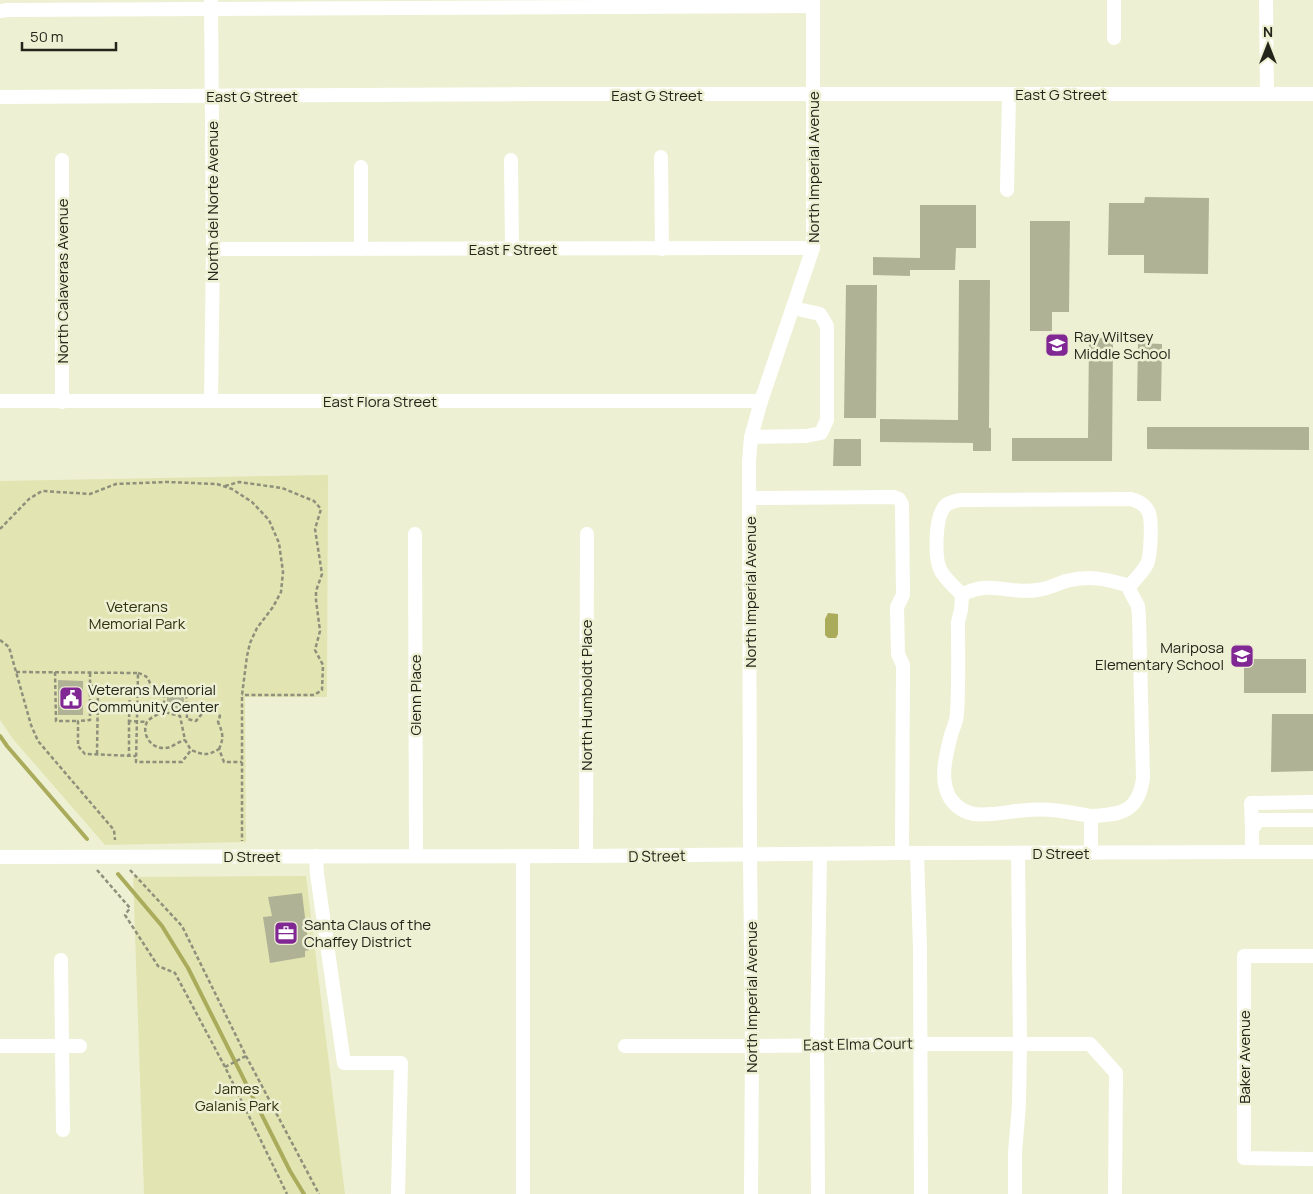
<svg xmlns="http://www.w3.org/2000/svg" width="1313" height="1194" viewBox="0 0 1313 1194" font-family="Manrope,sans-serif">
<style>
.green{fill:#e2e4b1}
.water{fill:#aaac5b}
.lines{fill:none;stroke-linecap:round;stroke-linejoin:round}
.stream{stroke:#aaac5b;stroke-width:4}
.building{fill:#b0b296}
.path{stroke:#8f907c;stroke-width:2.5;stroke-dasharray:4 2.5;stroke-linecap:butt}
.minor{stroke:#fff;stroke-width:14}
.labels{text-anchor:middle;dominant-baseline:central;stroke-width:5;stroke-linejoin:round;paint-order:stroke}
.street-label{font-size:15px;fill:#24251a;stroke:#eef0d3}
.poi-label{font-size:15px;fill:#24251a;stroke:#eef0d3;text-anchor:start}
.park-label{font-size:15px;fill:#30310d;stroke:#eef0d3}
</style>
<rect width="100%" height="100%" fill="#eef0d3"/>
<g class="green">
<polygon points="328,475 327,697 245,697 246,842 105,845 13,739 0,720 0,481"/>
<polygon points="306,876 345,1194 144,1194 133,877"/>
</g>
<polygon class="water" points="828,613 838,614 838,634 836,638 828,638 825,635 825,619"/>
<g class="lines">
<g class="stream">
<polyline points="0,736 7,746 87,839"/>
<polyline points="118,874 162,926 188,968 290,1171 304,1194"/>
</g>
</g>
<g class="building">
<polygon points="1145,197 1209,198 1208,274 1144,273 1144,255 1108,255 1109,203 1144,203"/>
<polygon points="920,205 976,205 976,248 956,248 955,270 910,270 910,276 873,275 873,257 920,258"/>
<polygon points="1030,221 1070,221 1069,312 1052,312 1052,331 1030,331"/>
<polygon points="959,280 990,280 989,428 991,428 991,451 973,451 973,443 880,442 880,419 958,420"/>
<polygon points="846,285 877,285 876,418 844,418"/>
<polygon points="1089,338 1113,338 1112,461 1012,461 1012,438 1088,438"/>
<polygon points="1138,343 1162,344 1161,401 1137,401"/>
<polygon points="1147,427 1309,427 1309,450 1147,449"/>
<polygon points="834,439 861,439 861,466 833,466"/>
<rect x="1244" y="659" width="62" height="34"/>
<polygon points="58,680 83,681 83,715 58,715"/>
<polygon points="167,696 184,696 184,709 167,710"/>
<polygon points="1272,714 1313,714 1313,771 1271,772"/>
<polygon points="302,893 309,950 305,951 305,957 270,963 263,917 272,916 268,897"/>
</g>
<g class="lines">
<g class="path">
<polyline points="225,486 239,482 282,488 314,501 321,509 315,529 322,574 316,591 316,600 320,631 315,650 323,665 322,690 314,695 242,695"/>
<polyline points="0,529 29,499 42,491 90,494 116,484 167,482 217,484 232,489 252,502 269,520 279,543 283,572 281,592 273,607 257,628 250,643 247,656 242,695 242,841"/>
<polyline points="0,640 9,647 31,725 38,741 114,830 115,840"/>
<path d="M16,672L138,673L136,762H182L191,750C203,755 208,756 219,749L224,762H242"/>
<polyline points="55,672 56,721 78,721"/>
<polyline points="90,673 90,720 78,721 78,746 85,754 136,756"/>
<path d="M138,673C152,677 146,680 154,689C161,697 177,693 186,693L187,719L196,721L205,710L211,708L217,712L220,716L218,722C223,733 224,738 219,749"/>
<polyline points="90,686 137,687"/>
<polyline points="130,687 129,721 147,722"/>
<polyline points="164,694 164,712 180,716 185,740 191,750"/>
<path d="M164,712C158,714 151,717 147,722C141,734 151,748 163,748C171,749 177,742 185,740"/>
<polyline points="129,721 129,755"/>
<polyline points="97,754 98,687"/>
<polyline points="97,870 130,908 125,915 158,966 175,973 225,1067 287,1194"/>
<polyline points="130,870 182,926 246,1056 319,1194"/>
<polyline points="225,1067 246,1056"/>
</g>
<g class="minor">
<polyline points="211,0 213,249 211,401"/>
<polyline points="1114,0 1114,38"/>
<polyline points="1266,0 1267,93"/>
<polyline points="0,11 8,10 813,6"/>
<polyline points="0,97 535,94 1313,94"/>
<polyline points="661,157 662,249"/>
<polyline points="511,160 512,249"/>
<polyline points="361,167 361,249"/>
<polyline points="1007,190 1009,94"/>
<polyline points="213,249 813,248"/>
<polyline points="0,401 761,401"/>
<polyline points="62,402 62,160"/>
<polyline points="751,437 806,436 821,433 827,420 827,326 820,314 793,308"/>
<polyline points="749,498 894,497 899,499 902,504 903,595 897,607 898,654 903,665 902,853"/>
<polyline points="415,534 416,856"/>
<path d="M962,595C990,579 1010,595 1037,590C1047,589 1057,584 1066,581C1091,575 1106,579 1130,586"/>
<polyline points="1252,829 1251,803 1313,802"/>
<polyline points="1252,852 1252,829 1259,820 1313,820"/>
<polyline points="917,853 920,949 921,1194"/>
<path d="M1091,853V816C1120,815 1139,812 1143,778L1139,616L1138,606L1130,591V586C1135,579 1143,572 1147,564C1151,556 1152,521 1149,513C1146,505 1138,501 1131,499L960,500C955,501 949,502 945,506C935,517 934,559 941,571C946,580 955,587 962,595L961,610L958,622C958,653 959,683 957,713C957,721 953,728 951,735C946,755 939,780 950,798C956,807 963,812 974,814C992,816 1010,811 1027,810C1050,808 1069,812 1091,816"/>
<polyline points="316,856 317,874 344,1063 401,1063 398,1194"/>
<polyline points="586,856 587,534"/>
<polyline points="0,857 586,856 902,853 1313,852"/>
<polyline points="1313,956 1244,956 1244,1158 1313,1159"/>
<polyline points="61,960 63,1130"/>
<polyline points="0,1046 80,1046"/>
<polyline points="625,1046 752,1046 921,1044 1090,1044 1116,1073 1115,1194"/>
<polyline points="523,1194 523,856"/>
<polyline points="751,1194 752,1046 750,855 749,462 751,437 761,401 813,248 813,0"/>
<polyline points="818,1194 817,1045 820,854"/>
<polyline points="1015,1194 1015,1153 1019,1105 1020,1044 1018,853"/>
</g>
</g>
<defs>
<g id="school-square" transform="scale(1.25)"><rect x="-9" y="-9" width="18" height="18" rx="4" fill="#802794" stroke="#eef0d3"/><path d="M0-5L7-2L0 1L-7-2ZM-4 1L0 2.5L4 1V4Q0 6-4 4Z" fill="#fff"/></g>
<g id="civic-square" transform="scale(1.25)"><rect x="-9" y="-9" width="18" height="18" rx="4" fill="#802794" stroke="#eef0d3"/><path d="M-.6-6.5H3V-4.5H.6V-3L4-1V1h2V6H-6V1h2V-1L-.6-3ZM-1.2 2.5V6h2.4V2.5Z" fill="#fff"/></g>
<g id="office-square" transform="scale(1.25)"><rect x="-9" y="-9" width="18" height="18" rx="4" fill="#802794" stroke="#eef0d3"/><path d="M-6-3h4V-5.5h4V-3h4V5H-6ZM-1-4.5V-3h2v-1.5ZM-6 0V1H6V0Z" fill="#fff"/></g>
</defs>
<g fill-rule="evenodd">
<use href="#school-square" x="1057" y="345"/>
<use href="#school-square" x="1242" y="656"/>
<use href="#civic-square" x="71" y="698"/>
<use href="#office-square" x="286" y="933"/>
</g>
<g class="labels">
<g class="street-label">
<text x="1061" y="94">East G Street</text>
<text x="657" y="95">East G Street</text>
<text x="252" y="96">East G Street</text>
<text transform="translate(813 167) rotate(-90)">North Imperial Avenue</text>
<text transform="translate(212 201) rotate(-90)">North del Norte Avenue</text>
<text x="513" y="249">East F Street</text>
<text transform="translate(62 281) rotate(-90)">North Calaveras Avenue</text>
<text x="380" y="401">East Flora Street</text>
<text transform="translate(750 592) rotate(-90)">North Imperial Avenue</text>
<text transform="translate(415 695) rotate(-90)">Glenn Place</text>
<text transform="translate(586 695) rotate(-90)">North Humboldt Place</text>
<text x="1061" y="853">D Street</text>
<text x="252" y="856">D Street</text>
<text transform="translate(657 856) rotate(-1)">D Street</text>
<text transform="translate(751 997) rotate(-90)">North Imperial Avenue</text>
<text transform="translate(858 1044) rotate(-1)">East Elma Court</text>
<text transform="translate(1244 1057) rotate(-90)">Baker Avenue</text>
</g>
<g class="poi-label">
<text x="1074" y="336">Ray Wiltsey<tspan x="1074" dy="17">Middle School</tspan></text>
<text x="1224" y="647" text-anchor="end">Mariposa<tspan x="1224" dy="17">Elementary School</tspan></text>
<text x="88" y="689">Veterans Memorial<tspan x="88" dy="17">Community Center</tspan></text>
<text x="304" y="924">Santa Claus of the<tspan x="304" dy="17">Chaffey District</tspan></text>
</g>
<g class="park-label">
<text x="137" y="606">Veterans<tspan x="137" dy="17">Memorial Park</tspan></text>
<text x="237" y="1088">James<tspan x="237" dy="17">Galanis Park</tspan></text>
</g>
</g>
<g transform="translate(1268 45)" stroke="#eef0d3" stroke-width="4" paint-order="stroke">
<path d="M0-4L9 19L0 12L-9 19Z" fill="#24251a"/>
<text y="-8" font-size="14" font-weight="bold" text-anchor="middle" fill="#24251a">N</text>
</g>
<path d="M22 42v8h94v-8" fill="none" stroke="#24251a" stroke-width="2.5"/>
<text x="30" y="42" font-size="15" fill="#24251a" stroke="#eef0d3" stroke-width="4" paint-order="stroke">50 m</text>
</svg>
